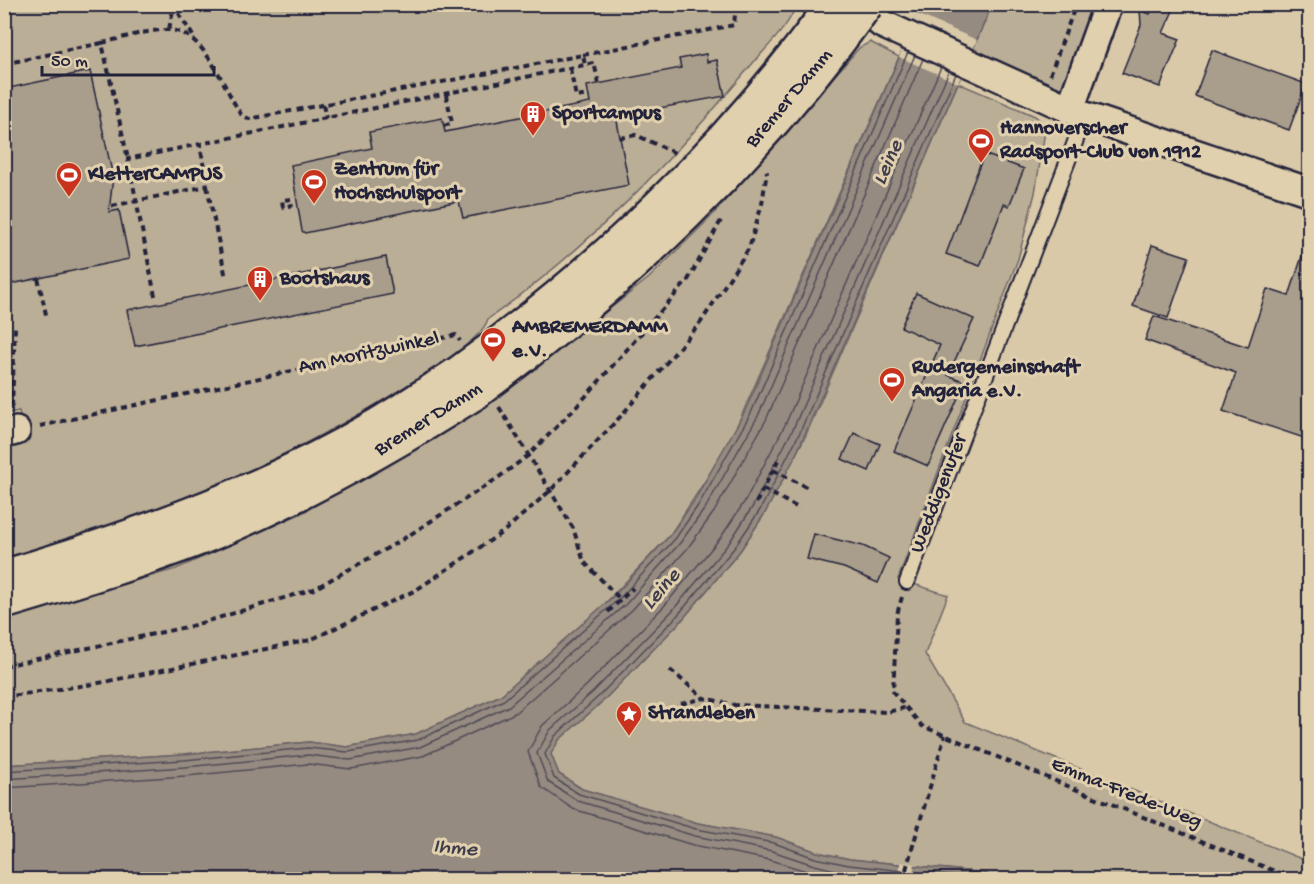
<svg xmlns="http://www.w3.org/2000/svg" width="1314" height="884" viewBox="0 0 1314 884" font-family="'Gochi Hand',sans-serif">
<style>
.green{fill:#bbae96;stroke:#6e6868;stroke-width:1.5}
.water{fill:#968b81;stroke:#686165;stroke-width:1.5}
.pier{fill:#d9c9a8}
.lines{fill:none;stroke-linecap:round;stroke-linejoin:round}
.shore{stroke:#504c57;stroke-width:1.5}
.building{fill:#a99d8c;stroke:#22223b;stroke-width:1.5}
.lane-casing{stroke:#22223b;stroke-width:18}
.street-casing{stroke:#22223b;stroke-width:32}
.secondary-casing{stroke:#22223b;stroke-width:38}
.path{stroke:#22223b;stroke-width:4;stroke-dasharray:6 4.5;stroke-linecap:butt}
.lane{stroke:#e1d0ad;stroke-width:14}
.street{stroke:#e1d0ad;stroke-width:27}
.secondary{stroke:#e1d0ad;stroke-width:33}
.secondary-bridge-casing{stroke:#22223b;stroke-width:38;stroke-linecap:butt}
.secondary-bridge{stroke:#e1d0ad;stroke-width:33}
.labels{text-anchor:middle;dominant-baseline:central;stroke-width:6;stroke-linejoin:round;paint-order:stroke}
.street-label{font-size:21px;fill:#22223b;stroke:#e1d0ad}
.poi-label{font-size:21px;font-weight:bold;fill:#22223b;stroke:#e1d0ad;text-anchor:start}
.water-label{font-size:22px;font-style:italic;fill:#3f3c4c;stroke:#e1d0ad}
</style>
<rect width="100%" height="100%" fill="#d9c9a8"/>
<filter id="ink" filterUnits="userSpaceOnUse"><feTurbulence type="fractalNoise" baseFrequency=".0167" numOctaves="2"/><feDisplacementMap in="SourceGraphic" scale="12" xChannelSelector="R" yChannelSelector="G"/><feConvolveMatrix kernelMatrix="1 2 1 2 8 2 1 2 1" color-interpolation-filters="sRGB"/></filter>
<g filter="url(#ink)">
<g class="green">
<path d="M4,5H795C794,21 765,49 753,63C675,157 589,248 488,319C475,363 242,477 191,498C131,523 67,542 5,559V441L23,436L19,411L4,414Z"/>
<polygon points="992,5 1108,5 1070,109 968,61"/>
<polygon points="870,42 899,57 729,444 670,535 596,613 501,695 416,734 347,747 309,742 184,754 5,765 4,618 176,569 300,514 445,431 495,399 649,278 709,219 859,48"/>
<polygon points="958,83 1035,116 1042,122 1045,131 1035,193 1018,259 898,579 948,595 925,654 965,722 1309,862 1309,879 996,880 985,873 850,859 817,852 776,837 698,823 582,789 559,774 550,754 559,740 602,702 682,620 740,551 765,513 806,435"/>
</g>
<polygon class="water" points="922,5 992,5 794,459 765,513 740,551 682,620 602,702 559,740 551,754 559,774 582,789 698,823 776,837 817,852 850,859 985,873 996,879 5,879 4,765 184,754 309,742 347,747 416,734 501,695 616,594 670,535 694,501 745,411"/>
<g class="pier">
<polygon points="917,14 977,40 958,83 899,57"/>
<polygon points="901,862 915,864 911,879 896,879"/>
</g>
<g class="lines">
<g class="shore">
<polyline points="956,74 800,432 760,510 735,547 677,616 598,697 555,736 545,754 554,778 579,794 696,829 774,843 815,858 849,865 985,880"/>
<polyline points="4,771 184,760 308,748 348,752 418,740 504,700 620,598 675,539 699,504 751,413 908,52"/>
<polyline points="4,779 185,767 308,755 350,760 420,747 509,706 626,604 680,543 706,507 758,416 915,55"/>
<polyline points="4,788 186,776 308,764 351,769 423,756 515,713 632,610 687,549 714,512 766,420 923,59"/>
<polyline points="836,880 770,860 693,845 573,809 541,787 528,752 542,726 587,685 665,605 721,537 745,501 785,425 941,67"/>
<polyline points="907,880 848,873 814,865 772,851 695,836 578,801 548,782 537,753 550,730 593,692 672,611 729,543 753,506 793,429 949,71"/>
</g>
</g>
<g class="building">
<polygon points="1154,4 1176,4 1163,33 1180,39 1160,87 1122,73 1141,25 1140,10 1150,14"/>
<polygon points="1212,50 1306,84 1289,130 1195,96"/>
<polygon points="706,54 707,62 717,60 725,96 616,116 629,185 463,218 459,201 305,233 302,231 291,165 372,148 369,132 442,118 445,132 590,103 587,86 681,68 679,59"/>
<polygon points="90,71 113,177 109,212 119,210 129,259 11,284 4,250 4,89"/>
<polygon points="984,154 1024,169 1009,206 1004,204 980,266 946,254"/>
<polygon points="1306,244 1310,244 1310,440 1223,411 1236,373 1145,340 1154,316 1248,347 1267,289 1289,296"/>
<polygon points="1152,245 1189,257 1168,318 1133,306"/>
<polygon points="386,257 393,294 135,346 127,310"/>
<polygon points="916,293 974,319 948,375 965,382 928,466 894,451 940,345 901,327"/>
<polygon points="854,433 880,444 869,471 842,459"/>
<polygon points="814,534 863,546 889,558 878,583 844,568 807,559"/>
</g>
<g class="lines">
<g class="lane-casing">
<polyline id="lane" points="907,582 1085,116"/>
</g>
<g class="street-casing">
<g id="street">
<polyline points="858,4 882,24 1085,116 1310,192"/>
<polyline points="1070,109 1108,4"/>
<polyline points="4,434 16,431"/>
</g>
</g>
<g class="secondary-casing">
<g id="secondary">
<path d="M4,577C131,539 258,495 373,428C402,411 430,392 458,374"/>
<path d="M4,602C70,582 136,563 200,538C297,499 386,449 474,393"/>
</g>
</g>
<g class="path">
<polyline points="173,4 195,39"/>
<polyline points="169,29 174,6"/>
<path d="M102,43C123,38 146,30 167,30C205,29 223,88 241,114L249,119L583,55L585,65"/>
<polyline points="583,55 734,25 736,4"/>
<polyline points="4,64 102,43 128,159"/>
<polyline points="570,68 576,97 589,95"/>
<polyline points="1050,75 1076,4"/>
<polyline points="323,105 326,118"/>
<polyline points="444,126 452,123 446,93"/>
<polyline points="620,138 636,135 675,153"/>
<polyline points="207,186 226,278"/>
<polyline points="291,199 282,200 283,207 297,204"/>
<polyline points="112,206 207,186 200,144 594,63 599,84"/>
<polyline points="38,278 47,319"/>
<polyline points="155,296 128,159 200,144"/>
<polyline points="12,407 15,326"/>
<polyline points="499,407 573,528 584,562 621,600"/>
<polyline points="40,426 456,335 460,341"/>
<polyline points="773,470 810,489"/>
<polyline points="763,489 800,509"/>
<polyline points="756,503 779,458"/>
<polyline points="902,597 897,614 893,692 922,726 1296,880"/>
<polyline points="608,612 633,588"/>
<polyline points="4,666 191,626 314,589 400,541 495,480 529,455 579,404 688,280 723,217"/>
<polyline points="670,670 703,697"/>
<polyline points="4,697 94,684 310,640 416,590 503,532 551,490 621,416 701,322 749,248 762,204 767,171"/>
<polyline points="681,704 704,698 735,705 887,712 904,708"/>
<polyline points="903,880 945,735"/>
</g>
<use href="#lane" class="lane"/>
<use href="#street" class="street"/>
<use href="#secondary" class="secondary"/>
<g class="secondary-bridge-casing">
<g id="secondary-bridge">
<path d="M458,374C604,269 728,150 834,4"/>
<path d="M474,393C627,280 754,159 866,4"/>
</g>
</g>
<use href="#secondary-bridge" class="secondary-bridge"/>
</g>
</g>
<defs>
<g id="building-pin" transform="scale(1.35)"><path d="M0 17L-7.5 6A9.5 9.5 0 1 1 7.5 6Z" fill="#c8321e" stroke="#e1d0ad"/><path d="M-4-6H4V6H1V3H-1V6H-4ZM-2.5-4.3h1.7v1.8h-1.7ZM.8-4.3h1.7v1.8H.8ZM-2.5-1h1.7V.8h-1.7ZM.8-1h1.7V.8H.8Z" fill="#fff"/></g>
<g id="stadium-pin" transform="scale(1.35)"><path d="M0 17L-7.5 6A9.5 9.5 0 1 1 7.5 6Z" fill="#c8321e" stroke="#e1d0ad"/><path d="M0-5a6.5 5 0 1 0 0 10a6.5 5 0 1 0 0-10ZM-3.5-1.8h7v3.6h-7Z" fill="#fff"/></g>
<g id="sight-pin" transform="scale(1.35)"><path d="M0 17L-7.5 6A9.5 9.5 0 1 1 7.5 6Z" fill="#c8321e" stroke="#e1d0ad"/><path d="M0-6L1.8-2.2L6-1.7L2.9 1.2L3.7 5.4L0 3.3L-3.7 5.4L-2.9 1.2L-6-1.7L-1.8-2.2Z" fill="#fff"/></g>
</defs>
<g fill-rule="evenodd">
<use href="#building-pin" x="533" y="114"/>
<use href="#stadium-pin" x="981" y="141"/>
<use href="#stadium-pin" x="69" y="175"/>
<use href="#stadium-pin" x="314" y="182"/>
<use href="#building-pin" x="260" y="279"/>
<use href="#stadium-pin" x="493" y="340"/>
<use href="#stadium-pin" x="892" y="380"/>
<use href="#sight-pin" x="629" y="714"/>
</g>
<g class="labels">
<g class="street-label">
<text transform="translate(790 99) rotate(-50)">Bremer Damm</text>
<text transform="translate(369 354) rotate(-12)">Am Moritzwinkel</text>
<text transform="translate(429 420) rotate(-32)">Bremer Damm</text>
<text transform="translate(940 494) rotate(-69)">Weddigenufer</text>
<text transform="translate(1126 794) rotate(22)">Emma-Frede-Weg</text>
</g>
<g class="poi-label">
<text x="552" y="114">Sportcampus</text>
<text x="1000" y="129">Hannoverscher<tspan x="1000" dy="24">Radsport-Club von 1912</tspan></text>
<text x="334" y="170">Zentrum für<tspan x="334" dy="24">Hochschulsport</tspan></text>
<text x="88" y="175">KletterCAMPUS</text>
<text x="280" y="279">Bootshaus</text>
<text x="512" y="328">AMBREMERDAMM<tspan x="512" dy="24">e.V.</tspan></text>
<text x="912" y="368">Rudergemeinschaft<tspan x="912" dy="24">Angaria e.V.</tspan></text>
<text x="648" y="714">Strandleben</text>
</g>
<g class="water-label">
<text transform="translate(889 163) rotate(-66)">Leine</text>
<text transform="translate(662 590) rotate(-49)">Leine</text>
<text transform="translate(455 849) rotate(5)">Ihme</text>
</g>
</g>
<rect width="1314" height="884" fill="none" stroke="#e1d0ad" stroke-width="24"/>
<rect x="12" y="12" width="1290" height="860" fill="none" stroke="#22223b" stroke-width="2" filter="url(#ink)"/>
<path d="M42 66v9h172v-9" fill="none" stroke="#22223b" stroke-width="3"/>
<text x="51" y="66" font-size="18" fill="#22223b" stroke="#e1d0ad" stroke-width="4.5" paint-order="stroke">50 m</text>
</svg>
